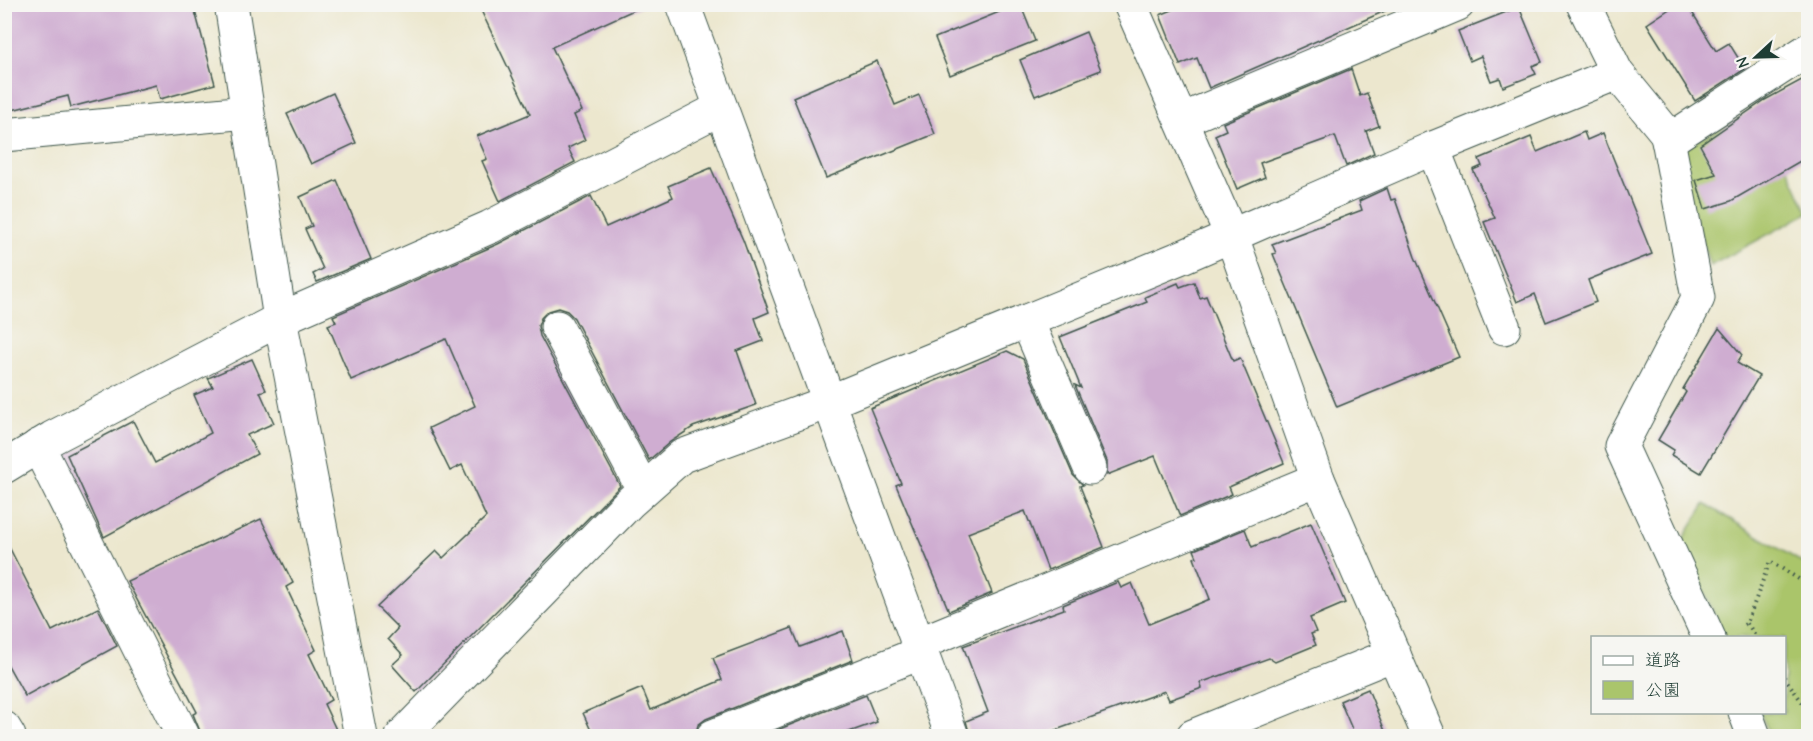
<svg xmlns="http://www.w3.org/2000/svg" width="1813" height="741" viewBox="0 0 1813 741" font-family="'Comic Neue','Klee One',sans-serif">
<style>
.green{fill:#aac56b;stroke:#648150;stroke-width:1.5}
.building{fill:#cfadd1}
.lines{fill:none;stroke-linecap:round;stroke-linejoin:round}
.minor-casing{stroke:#3e564b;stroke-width:35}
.path{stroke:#3e564b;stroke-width:4;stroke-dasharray:1.5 4.5;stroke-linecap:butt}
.minor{stroke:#fff;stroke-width:33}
</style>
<rect width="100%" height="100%" fill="#f6f6f2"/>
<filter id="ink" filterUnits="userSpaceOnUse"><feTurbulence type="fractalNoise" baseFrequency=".0167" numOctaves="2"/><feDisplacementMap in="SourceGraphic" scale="12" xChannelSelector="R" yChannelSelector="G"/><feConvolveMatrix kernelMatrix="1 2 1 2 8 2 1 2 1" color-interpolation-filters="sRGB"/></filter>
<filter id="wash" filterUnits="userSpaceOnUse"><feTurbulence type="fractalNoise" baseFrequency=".008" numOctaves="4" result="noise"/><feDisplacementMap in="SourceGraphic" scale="24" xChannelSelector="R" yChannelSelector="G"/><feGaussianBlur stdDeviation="1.35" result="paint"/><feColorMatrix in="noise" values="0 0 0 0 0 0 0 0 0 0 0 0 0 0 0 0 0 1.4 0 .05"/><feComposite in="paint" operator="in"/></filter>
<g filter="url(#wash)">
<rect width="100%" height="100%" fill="#ece7ce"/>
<g class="green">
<polygon points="1761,107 1808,213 1710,266 1678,163 1684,147"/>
<polygon points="1705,504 1808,566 1808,736 1771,736 1760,713 1784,712 1784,638 1725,637 1681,542"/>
</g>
<g id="blocks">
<g class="building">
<polygon points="23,4 193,4 215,84 160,99 156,85 71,107 68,96 4,112 4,9"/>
<polygon points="478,4 647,4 552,47 582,111 574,115 585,140 568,148 575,162 500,201 482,161 487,159 477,136 530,114"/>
<polygon points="1187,4 1401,4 1209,88 1197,58 1180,65 1160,15"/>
<polygon points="1677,4 1687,4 1716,51 1729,43 1745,69 1695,101 1647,24"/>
<polygon points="1014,6 1021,6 1035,41 950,75 935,38"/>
<polygon points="1519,7 1542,62 1532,66 1536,74 1503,87 1500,78 1491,81 1481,56 1470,61 1458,31"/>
<polygon points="1086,32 1101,70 1035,96 1020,60"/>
<polygon points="877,61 895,105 919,95 935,134 826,178 793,97"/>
<polygon points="1351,69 1360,96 1367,93 1379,126 1366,131 1374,153 1346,166 1335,136 1260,163 1265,177 1237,189 1215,135 1226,130 1223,123"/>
<polygon points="1809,76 1809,156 1731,201 1705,209 1696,180 1716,174 1700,145 1765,100"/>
<polygon points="333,93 356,143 311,164 287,114"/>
<polygon points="1584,132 1587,140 1603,133 1652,254 1588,280 1596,302 1546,322 1535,294 1517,302 1484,222 1495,218 1473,170 1482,166 1479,159 1531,137 1537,152"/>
<polygon points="711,168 743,240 769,312 755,318 763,341 737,351 756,405 693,427 670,442 649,460 574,318 567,311 558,308 548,311 541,318 538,326 540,336 620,486 416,692 392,665 403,655 388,639 398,628 377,607 436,551 443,558 486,517 462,465 450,471 429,428 475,406 446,339 351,380 328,325 336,322 333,316 498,244 591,196 606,227 673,197 668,186"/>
<polygon points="337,180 371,259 317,282 313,274 323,269 305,229 312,226 300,197"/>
<polygon points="1387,188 1391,200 1395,199 1415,257 1459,357 1337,407 1273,254 1276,253 1272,244 1362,210 1359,201"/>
<polygon points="1194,282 1200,298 1206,296 1233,361 1240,358 1284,463 1229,487 1232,494 1180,516 1155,456 1107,475 1107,461 1075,385 1081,388 1060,337 1147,302 1145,297 1178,283 1180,287"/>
<polygon points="1719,328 1742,355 1737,363 1759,376 1701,473 1671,455 1674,450 1658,440 1686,392 1683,389"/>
<polygon points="1007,351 1023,359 1073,475 1083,485 1080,486 1104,547 1048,570 1025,511 968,533 992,593 949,611 896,485 901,483 870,408"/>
<polygon points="252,359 266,390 260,392 274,423 247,435 257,454 104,537 67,455 133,421 155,463 211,433 194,395 213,387 208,378"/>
<polygon points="261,519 293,583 286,587 316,650 309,654 331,700 324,704 339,736 202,736 193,714 197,712 127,581"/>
<polygon points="1311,523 1345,603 1310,618 1316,632 1311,634 1316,645 1275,662 1269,658 1200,683 1202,688 1169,700 1165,691 1039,736 970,736 966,721 988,712 963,646 1064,609 1063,605 1118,582 1121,588 1132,583 1149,624 1210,599 1194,558 1197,557 1194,550 1245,529 1252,547"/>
<polygon points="4,537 52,631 98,608 117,646 25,696 4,658"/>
<polygon points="792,628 800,647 843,631 853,660 706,719 698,725 695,736 588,736 593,735 583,713 642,688 651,710 722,680 713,658"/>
<polygon points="1368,689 1387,736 1355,736 1340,701"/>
<polygon points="866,695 877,722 838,736 762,736"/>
</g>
</g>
</g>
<g filter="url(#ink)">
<use href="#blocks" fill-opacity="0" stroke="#3e564b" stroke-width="1.5"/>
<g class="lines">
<g class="minor-casing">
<g id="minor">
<polyline points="231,4 280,319 361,736"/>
<polyline points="683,4 952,736"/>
<polyline points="1130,4 1232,237 1318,479 1429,736"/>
<polyline points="1583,4 1617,73 1667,134 1698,298 1621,446 1709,638"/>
<polyline points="1182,120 1458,4"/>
<polyline points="4,135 247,112"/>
<polyline points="1668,141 1808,50"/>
<polyline points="1433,148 1504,328"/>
<polyline points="1027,321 1090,468"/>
<polyline points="557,327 643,489"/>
<polyline points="38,446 183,736"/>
<polyline points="4,467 52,438 280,319 490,227 721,108"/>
<polyline points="916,645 1318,479"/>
<polyline points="1745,712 1754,736"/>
<polyline points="4,728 9,736"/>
<polyline points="402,736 629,503 682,456 829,402 1182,257 1433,148 1617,73"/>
<polyline points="713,736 920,653"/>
<polyline points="1193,736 1394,654"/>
</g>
</g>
<g class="path">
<polyline points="1747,623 1757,638"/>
<polyline points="1744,625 1747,623 1770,561 1808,585"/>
<polyline points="1784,677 1808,710"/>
</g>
<use href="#minor" class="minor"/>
</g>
</g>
<rect width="1813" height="741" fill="none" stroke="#f6f6f2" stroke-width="24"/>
<rect x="1591" y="636" width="195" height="78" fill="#f6f6f2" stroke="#a0aca6" stroke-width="1.5"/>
<rect x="1603" y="656" width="30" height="9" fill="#ffffff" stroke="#a0aca6" stroke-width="1.5"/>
<text x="1645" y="666" font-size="18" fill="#1f3d34">道路</text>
<rect x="1603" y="681" width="30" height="18" fill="#aac56b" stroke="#a0aca6" stroke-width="1.5"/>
<text x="1645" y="696" font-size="18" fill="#1f3d34">公園</text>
<g transform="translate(1756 57) rotate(248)" stroke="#f6f6f2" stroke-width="4.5" paint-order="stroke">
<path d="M0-4.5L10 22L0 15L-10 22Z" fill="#1f3d34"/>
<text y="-9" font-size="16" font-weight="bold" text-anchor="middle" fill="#1f3d34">N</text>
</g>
</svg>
